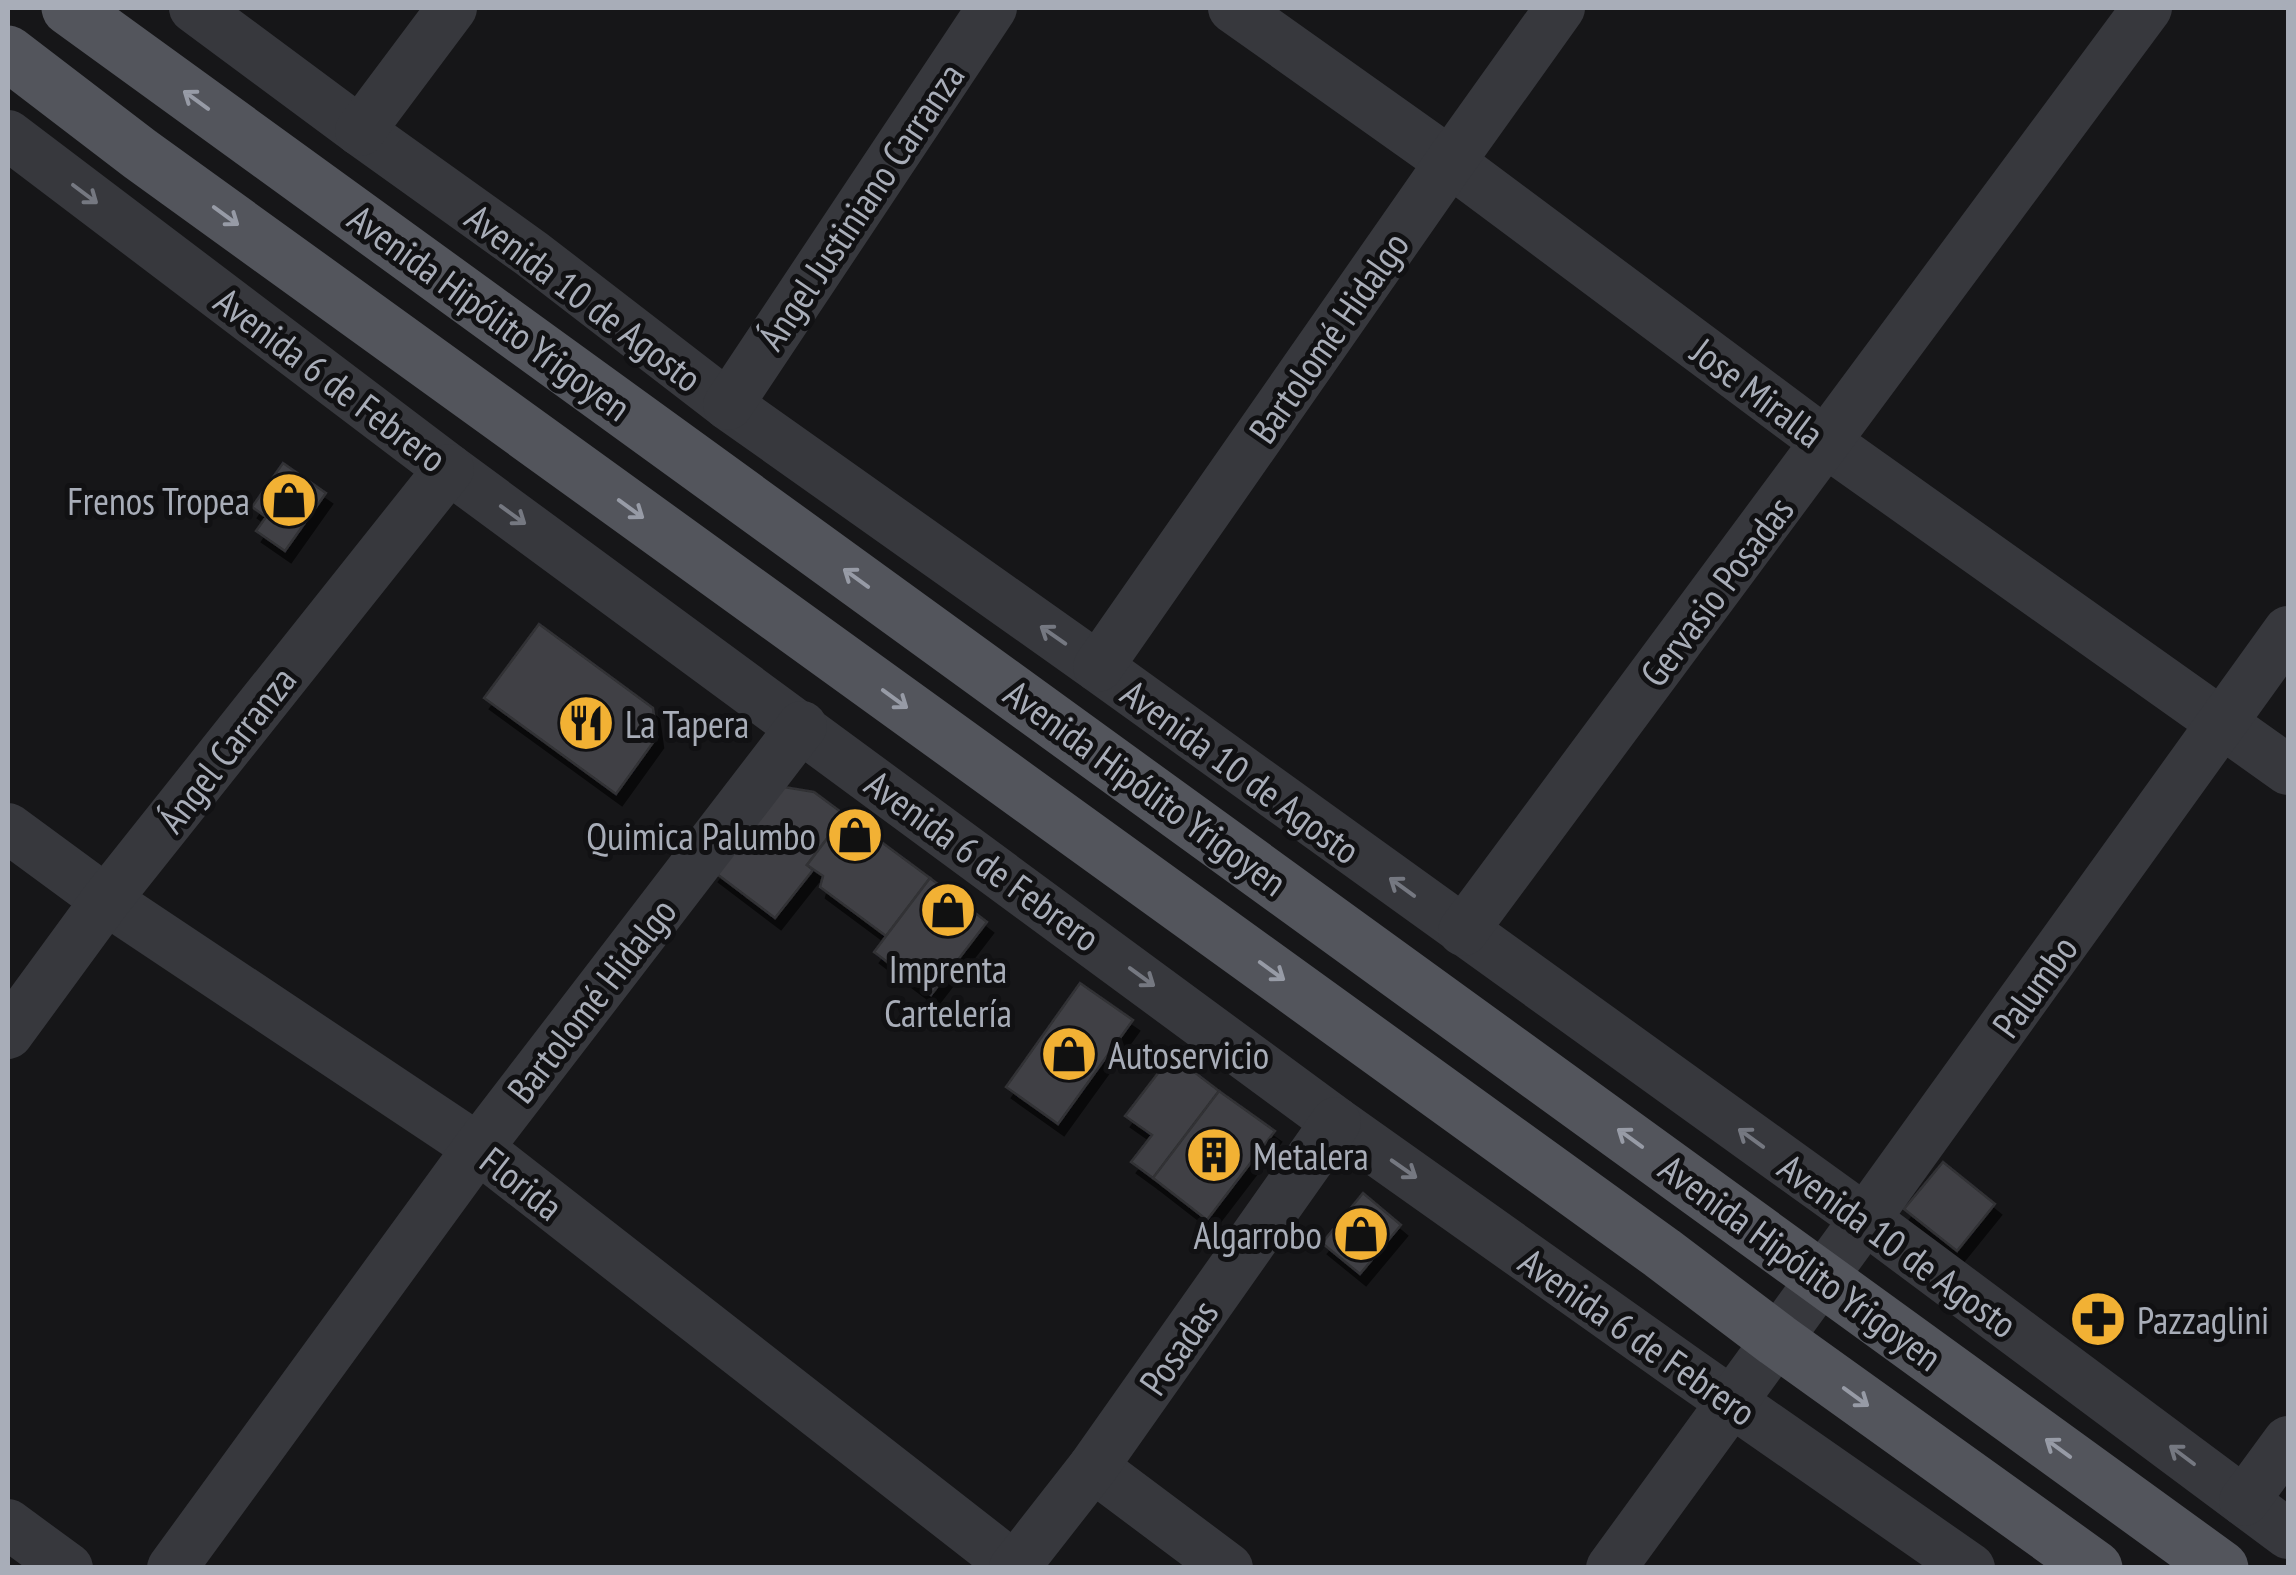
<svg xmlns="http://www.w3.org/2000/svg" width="2296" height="1575" viewBox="0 0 2296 1575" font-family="'PT Sans Narrow',sans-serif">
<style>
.building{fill:#404145;stroke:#303034;stroke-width:2.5;filter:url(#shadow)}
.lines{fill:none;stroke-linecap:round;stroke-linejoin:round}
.minor{stroke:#37383d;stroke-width:50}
.major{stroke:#53555c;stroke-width:55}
.oneway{stroke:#979ba6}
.oneway2{stroke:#757881}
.labels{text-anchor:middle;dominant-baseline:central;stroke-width:10;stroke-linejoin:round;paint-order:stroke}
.street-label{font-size:38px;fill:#a8adb8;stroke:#111113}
.poi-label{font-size:38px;fill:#a8adb8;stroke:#111113;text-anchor:start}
</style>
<defs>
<filter id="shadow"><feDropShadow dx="6" dy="11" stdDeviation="0" flood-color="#0009"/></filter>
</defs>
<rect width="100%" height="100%" fill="#161618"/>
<g class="building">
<polygon points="283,463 326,493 285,551 256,531 266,517 252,507"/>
<polygon points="539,624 653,708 657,737 616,794 484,698"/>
<polygon points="778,786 814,792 845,815 807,865 813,870 775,918 713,871"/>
<polygon points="845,815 930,878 886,936 820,887 823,876 807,865"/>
<polygon points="930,878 987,922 931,995 874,952"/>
<polygon points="1080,983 1133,1020 1058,1124 1006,1087"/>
<polygon points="1172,1055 1219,1091 1153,1178 1131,1162 1152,1135 1125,1116"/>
<polygon points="1219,1091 1275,1131 1207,1220 1153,1178"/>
<polygon points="1943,1162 1995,1204 1957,1251 1904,1209"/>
<polygon points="1363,1193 1401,1225 1360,1274 1322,1243"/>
</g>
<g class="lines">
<g class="minor">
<polyline points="194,8 360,131 532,254 728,405 1098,667 1865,1219 2288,1534"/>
<polyline points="1233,8 1450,162 1827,443 2288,770"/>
<polyline points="360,131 452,8"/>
<polyline points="8,135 449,469 1336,1122 1690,1373 1970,1568"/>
<polyline points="728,405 992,8"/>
<polyline points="1098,667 1450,162 1560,8"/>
<polyline points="8,828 106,900 478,1148 1015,1567"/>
<polyline points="1463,931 2147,8"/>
<polyline points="8,1034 106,900 449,469"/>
<polyline points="1093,1467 1228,1568"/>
<polyline points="2244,1501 2288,1441"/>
<polyline points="8,1524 68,1568"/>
<polyline points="172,1568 478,1148 802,726"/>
<polyline points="1014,1568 1093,1467 1336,1122"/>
<polyline points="1611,1568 1865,1219 2288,631"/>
</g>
<g class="major">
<polyline points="69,8 2221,1568"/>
<polyline points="8,53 140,154 1662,1253 1777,1340 2095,1568"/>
</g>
</g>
<defs><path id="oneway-shaft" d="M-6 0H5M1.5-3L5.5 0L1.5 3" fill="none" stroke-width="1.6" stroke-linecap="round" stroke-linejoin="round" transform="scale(2.5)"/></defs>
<g class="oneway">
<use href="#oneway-shaft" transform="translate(196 100) rotate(-144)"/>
<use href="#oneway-shaft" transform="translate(226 216) rotate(36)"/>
<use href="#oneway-shaft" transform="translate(631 509) rotate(36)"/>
<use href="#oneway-shaft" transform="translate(856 578) rotate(-144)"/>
<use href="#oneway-shaft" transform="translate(895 699) rotate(36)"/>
<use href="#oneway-shaft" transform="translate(1272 971) rotate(36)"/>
<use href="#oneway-shaft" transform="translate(1630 1138) rotate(-144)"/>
<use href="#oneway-shaft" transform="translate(1856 1397) rotate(36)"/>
<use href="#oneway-shaft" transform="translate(2058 1448) rotate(-144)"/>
</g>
<g class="oneway2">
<use href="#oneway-shaft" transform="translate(85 194) rotate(37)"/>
<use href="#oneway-shaft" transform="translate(513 515) rotate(36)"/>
<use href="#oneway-shaft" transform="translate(1053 635) rotate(-145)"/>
<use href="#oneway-shaft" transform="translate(1402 887) rotate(-144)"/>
<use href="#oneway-shaft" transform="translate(1142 977) rotate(36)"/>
<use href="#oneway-shaft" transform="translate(1751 1138) rotate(-144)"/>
<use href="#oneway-shaft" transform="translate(1404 1169) rotate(35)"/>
<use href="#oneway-shaft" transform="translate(2182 1455) rotate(-143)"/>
</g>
<defs>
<g id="shop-disc" transform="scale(2.875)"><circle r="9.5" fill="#f2b134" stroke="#111113"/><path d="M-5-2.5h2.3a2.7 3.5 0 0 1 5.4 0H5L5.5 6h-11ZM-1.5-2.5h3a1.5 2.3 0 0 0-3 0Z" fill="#111"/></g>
<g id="restaurant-disc" transform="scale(2.875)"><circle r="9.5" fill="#f2b134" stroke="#111113"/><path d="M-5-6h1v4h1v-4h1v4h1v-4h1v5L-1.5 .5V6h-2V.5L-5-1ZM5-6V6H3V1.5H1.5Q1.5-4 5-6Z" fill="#111"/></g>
<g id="building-disc" transform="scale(2.875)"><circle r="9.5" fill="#f2b134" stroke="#111113"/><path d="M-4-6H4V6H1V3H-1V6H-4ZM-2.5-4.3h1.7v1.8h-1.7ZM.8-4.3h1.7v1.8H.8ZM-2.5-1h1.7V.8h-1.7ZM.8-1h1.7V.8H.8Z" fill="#111"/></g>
<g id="pharmacy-disc" transform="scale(2.875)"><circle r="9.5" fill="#f2b134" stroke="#111113"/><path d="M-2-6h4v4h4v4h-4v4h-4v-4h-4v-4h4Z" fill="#111"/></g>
</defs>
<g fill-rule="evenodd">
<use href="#shop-disc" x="289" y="500"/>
<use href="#restaurant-disc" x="586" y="723"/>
<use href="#shop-disc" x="855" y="835"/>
<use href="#shop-disc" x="948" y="910"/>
<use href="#shop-disc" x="1069" y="1054"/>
<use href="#building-disc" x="1214" y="1155"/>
<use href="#shop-disc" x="1361" y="1234"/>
<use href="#pharmacy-disc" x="2098" y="1319"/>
</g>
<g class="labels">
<g class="street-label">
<text transform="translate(860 206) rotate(-56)">Ángel Justiniano Carranza</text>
<text transform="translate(584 297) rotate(37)">Avenida 10 de Agosto</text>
<text transform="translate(490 312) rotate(36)">Avenida Hipólito Yrigoyen</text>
<text transform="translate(1328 337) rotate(-55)">Bartolomé Hidalgo</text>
<text transform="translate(331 379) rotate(37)">Avenida 6 de Febrero</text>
<text transform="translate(1758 392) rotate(37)">Jose Miralla</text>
<text transform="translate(1716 591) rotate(-53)">Gervasio Posadas</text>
<text transform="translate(226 749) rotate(-52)">Ángel Carranza</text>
<text transform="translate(1241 771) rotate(36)">Avenida 10 de Agosto</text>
<text transform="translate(1146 787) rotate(36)">Avenida Hipólito Yrigoyen</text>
<text transform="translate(983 860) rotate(36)">Avenida 6 de Febrero</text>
<text transform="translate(2034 986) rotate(-54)">Palumbo</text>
<text transform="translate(591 1000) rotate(-52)">Bartolomé Hidalgo</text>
<text transform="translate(522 1183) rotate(38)">Florida</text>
<text transform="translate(1898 1245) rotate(36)">Avenida 10 de Agosto</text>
<text transform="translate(1801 1262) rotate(36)">Avenida Hipólito Yrigoyen</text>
<text transform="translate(1638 1336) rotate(35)">Avenida 6 de Febrero</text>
<text transform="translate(1178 1347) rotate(-55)">Posadas</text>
</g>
<g class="poi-label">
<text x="250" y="500" text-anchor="end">Frenos Tropea</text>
<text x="625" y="723">La Tapera</text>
<text x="816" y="835" text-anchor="end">Quimica Palumbo</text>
<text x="948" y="968" text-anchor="middle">Imprenta<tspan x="948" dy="44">Cartelería</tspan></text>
<text x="1108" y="1054">Autoservicio</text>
<text x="1253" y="1155">Metalera</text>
<text x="1322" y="1234" text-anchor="end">Algarrobo</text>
<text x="2137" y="1319">Pazzaglini</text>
</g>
</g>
<rect width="2296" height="1575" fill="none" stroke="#a8adb8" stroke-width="20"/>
</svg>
